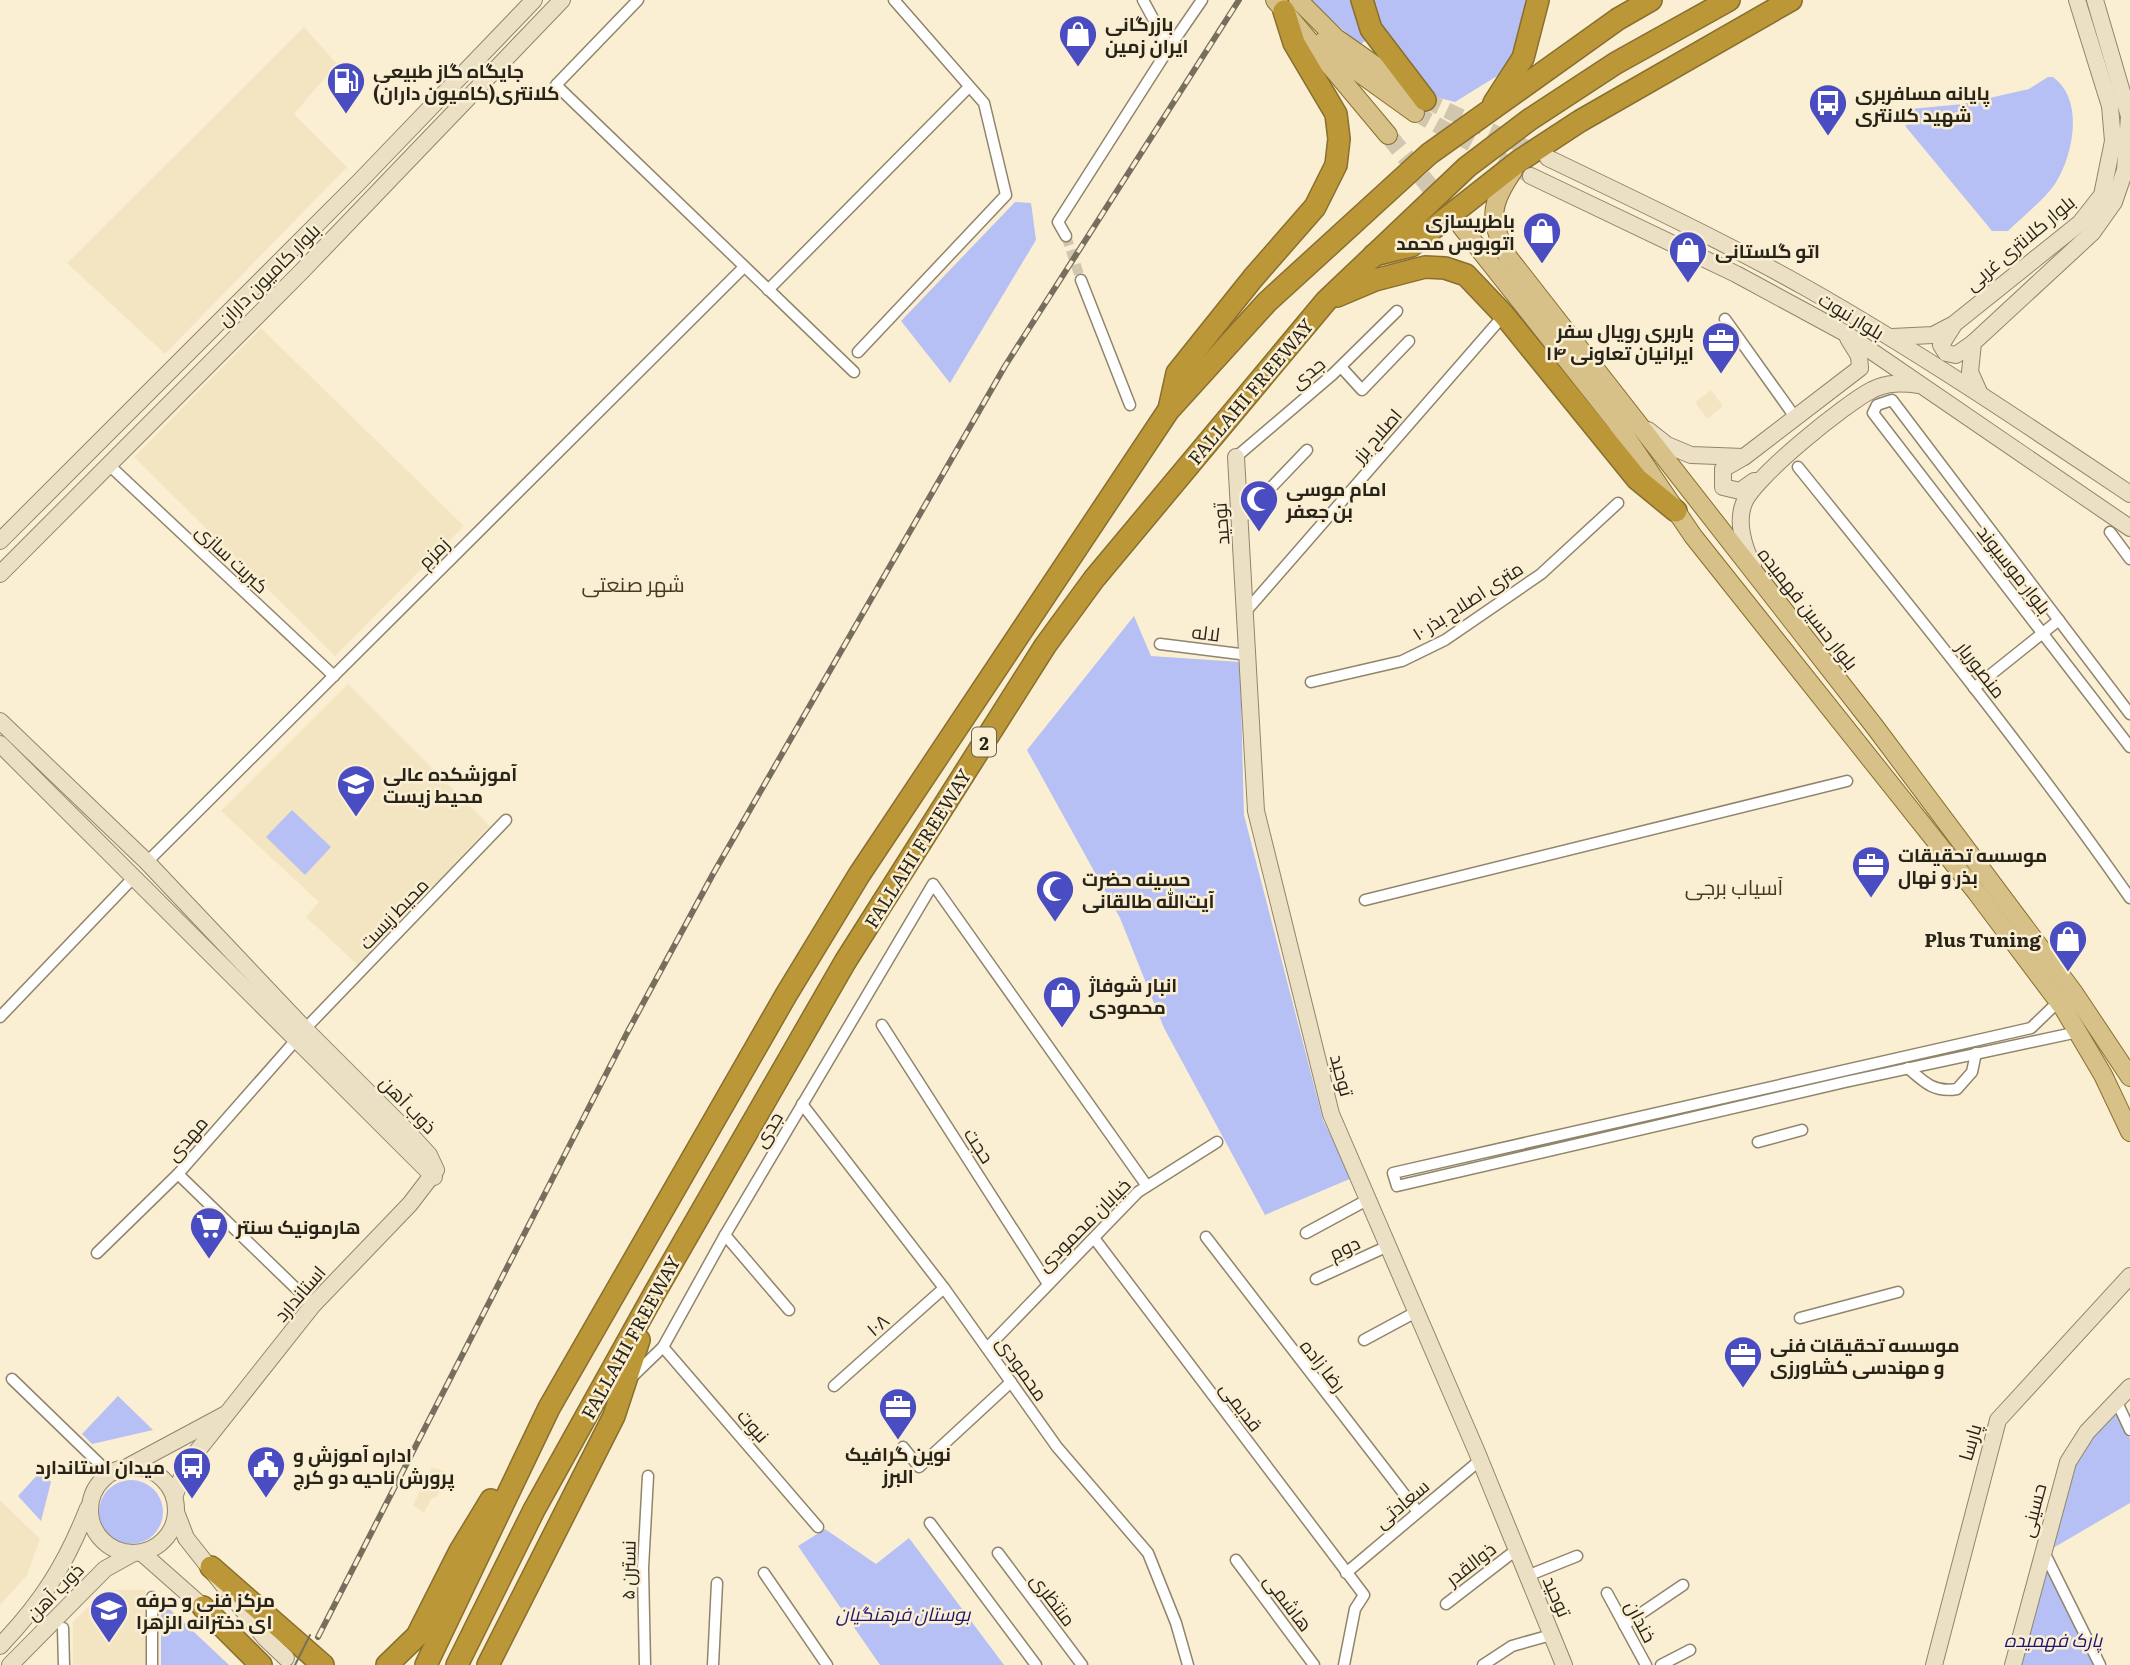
<svg xmlns="http://www.w3.org/2000/svg" width="2130" height="1665" viewBox="0 0 2130 1665" font-family="Literata,Cairo,serif">
<style>
.built{fill:#f4e5c2}
.green{fill:#b7c0f4}
.lines{fill:none;stroke-linecap:round;stroke-linejoin:round}
.street-tunnel{stroke:#d1c6ae;stroke-width:10;stroke-dasharray:10 5;stroke-linecap:butt}
.secondary-tunnel{stroke:#d1c6ae;stroke-width:16;stroke-dasharray:16 8;stroke-linecap:butt}
.primary-tunnel{stroke:#d1c6ae;stroke-width:18;stroke-dasharray:18 9;stroke-linecap:butt}
.street-casing{stroke:#90856c;stroke-width:13}
.secondary-casing{stroke:#90856c;stroke-width:18}
.primary-casing{stroke:#886f2e;stroke-width:20}
.highway-casing{stroke:#886f2e;stroke-width:24}
.street{stroke:#fff;stroke-width:10}
.secondary{stroke:#ebe0c3;stroke-width:16}
.primary{stroke:#d7c188;stroke-width:18}
.highway{stroke:#bc9738;stroke-width:21}
.tram{stroke:#766f5e;stroke-width:2}
.rail-casing{stroke:#766f5e;stroke-width:6}
.rail{stroke:#fbefd3;stroke-width:3.5;stroke-dasharray:10;stroke-linecap:butt}
.labels{text-anchor:middle;dominant-baseline:central;stroke-width:5;stroke-linejoin:round;paint-order:stroke}
.shield{fill:#fbefd3;stroke:#676152;stroke-width:2}
.shield-label{font-size:18px;font-weight:bold;fill:#28241a}
.poi-label{font-size:19px;font-weight:bold;fill:#28241a;stroke:#fbefd3;text-anchor:start}
.street-label{font-size:19px;fill:#28241a;stroke:#fbefd3}
.park-label{font-size:19px;font-style:italic;fill:#1e1370;stroke:#fbefd3}
.neighbourhood-label{font-size:21px;fill:#453b24;stroke:#fbefd3}
</style>
<rect width="100%" height="100%" fill="#fbefd3"/>
<g class="built">
<polygon points="304,27 337,64 294,114 347,167 165,354 67,263"/>
<polygon points="261,328 464,526 335,656 134,457"/>
<polygon points="1711,390 1723,406 1707,419 1695,402"/>
<polygon points="348,684 490,826 359,966 306,917 319,902 221,811"/>
<polygon points="432,1467 444,1471 438,1496 431,1499 424,1513 413,1505"/>
<polygon points="0,1500 40,1539 27,1575 0,1605"/>
<polygon points="105,1590 145,1590 146,1665 73,1665 73,1622"/>
</g>
<g class="green">
<polygon points="1309,0 1355,0 1356,19 1365,41 1360,45"/>
<polygon points="1372,0 1531,0 1528,27 1502,73 1455,102 1432,96 1372,23"/>
<path d="M2048,77H2053C2085,100 2073,156 2055,184C2043,201 2023,216 2008,231H1992L1906,127L1903,116L1910,109L1963,104L2029,89Z"/>
<polygon points="1015,202 1031,203 1036,240 950,383 901,321"/>
<polygon points="1134,616 1151,656 1240,662 1244,815 1323,1120 1352,1178 1265,1215 1164,1028 1120,918 1027,750"/>
<polygon points="292,810 331,847 305,875 266,837"/>
<polygon points="118,1396 153,1430 92,1444 82,1434"/>
<polygon points="2116,1407 2130,1439 2130,1503 2048,1551 2070,1464"/>
<polygon points="41,1471 51,1482 41,1521 18,1496"/>
<circle cx="131" cy="1512" r="32"/>
<polygon points="825,1529 876,1564 909,1538 1004,1665 880,1665 798,1546"/>
<polygon points="2044,1564 2094,1665 2019,1665"/>
<polygon points="161,1601 229,1665 161,1665"/>
</g>
<g class="lines">
<polyline class="street-tunnel" points="1066,236 1081,280"/>
<g class="secondary-tunnel">
<polyline points="1425,100 1542,155"/>
<polyline points="1415,113 1531,176"/>
</g>
<polyline class="primary-tunnel" points="1388,135 1460,224"/>
<g class="street-casing">
<g id="street">
<polyline points="638,0 556,85 854,372"/>
<polyline points="1143,0 1169,48 1202,0"/>
<polyline points="1066,236 1058,222 1169,48"/>
<polyline points="1081,280 1130,405"/>
<polyline points="768,290 969,87"/>
<polyline points="1725,319 1795,417"/>
<polyline points="858,352 1006,195 984,103 894,0"/>
<polyline points="1341,367 1362,390 1409,341"/>
<polyline points="1236,457 1332,375 1397,311"/>
<polyline points="109,465 334,676"/>
<path d="M1798,467C1912,608 2026,749 2130,898"/>
<polyline points="1241,519 1307,450"/>
<polyline points="2110,532 2130,559"/>
<polyline points="1247,610 1504,315"/>
<polyline points="1160,644 1248,655"/>
<polyline points="1311,682 1402,661 1445,640 1541,574 1618,503"/>
<polyline points="1974,688 2059,620"/>
<polyline points="2130,714 1892,400 1877,405 1873,413 2130,747"/>
<polyline points="147,862 744,267"/>
<polyline points="1365,900 1847,781"/>
<polyline points="2058,1002 2031,1028 1393,1173 1397,1186 1845,1082 2078,1032"/>
<polyline points="0,1017 134,877"/>
<polyline points="882,1025 1048,1284"/>
<polyline points="305,1029 506,820"/>
<path d="M1908,1068C1924,1082 1934,1093 1957,1089L1972,1072L1976,1053"/>
<polyline points="802,1104 944,1288 1057,1447 1148,1553 1176,1623 1188,1665"/>
<polyline points="1758,1142 1802,1130"/>
<polyline points="178,1174 313,1305"/>
<polyline points="1306,1233 1367,1200"/>
<polyline points="725,1235 789,1310"/>
<polyline points="1206,1237 1418,1512"/>
<polyline points="1094,1238 1364,1595 1355,1609 1344,1665"/>
<polyline points="97,1253 178,1174 296,1040"/>
<polyline points="1316,1279 1388,1246"/>
<polyline points="1800,1318 1898,1292"/>
<polyline points="1364,1340 1416,1312"/>
<polyline points="663,1347 818,1527"/>
<polyline points="987,1348 1138,1192 1217,1142"/>
<polyline points="632,1377 663,1347 725,1235 933,884 1147,1186"/>
<polyline points="12,1379 110,1474"/>
<polyline points="834,1386 944,1288"/>
<polyline points="2116,1400 2130,1430"/>
<polyline points="903,1447 919,1467 1011,1382"/>
<polyline points="930,1523 1036,1665"/>
<polyline points="2043,1550 2100,1665"/>
<polyline points="998,1553 1082,1665"/>
<polyline points="1236,1560 1314,1665"/>
<polyline points="764,1573 827,1665"/>
<polyline points="1346,1573 1479,1461"/>
<polyline points="1527,1576 1577,1556"/>
<polyline points="1607,1593 1646,1665"/>
<polyline points="1446,1604 1516,1550"/>
<polyline points="1624,1625 1683,1585"/>
<polyline points="63,1628 64,1665"/>
<polyline points="152,1665 152,1597"/>
<polyline points="645,1665 643,1568 648,1476"/>
<polyline points="713,1665 717,1583"/>
<polyline points="1483,1665 1512,1646 1551,1635"/>
<polyline points="1661,1665 1690,1650"/>
</g>
</g>
<g class="secondary-casing">
<g id="secondary">
<path d="M1548,158C1635,200 1723,241 1808,289C1919,352 2024,423 2130,494"/>
<polyline points="1531,176 1736,274 1845,333 2130,528"/>
<polyline points="1953,326 1941,345 1946,353 1956,355 1973,343"/>
<polyline points="1892,337 1933,335 1954,324 2080,223 2102,195 2113,141 2110,106 2077,0"/>
<polyline points="1979,392 1970,372 1973,343 2092,233 2114,202 2125,170 2129,116 2095,0"/>
<polyline points="1648,430 1667,445 1691,455 1744,457 1860,368 1859,356 1848,338"/>
<polyline points="1236,457 1256,811 1331,1114 1476,1450 1564,1665"/>
<polyline points="1742,458 1723,469 1723,487 1740,491 1754,481"/>
<polyline points="0,541 360,181 534,0"/>
<path d="M1753,565C1744,548 1736,522 1744,503C1753,478 1846,403 1872,390C1887,382 1903,383 1919,385"/>
<polyline points="0,574 301,272 562,0"/>
<polyline points="0,721 147,862 305,1029 409,1133 429,1155 436,1170 410,1204 313,1305 187,1464 174,1497"/>
<polyline points="0,744 434,1177"/>
<polyline points="129,1466 226,1414"/>
<circle cx="133" cy="1510" r="43"/>
<polyline points="176,1512 186,1538 265,1638 286,1658"/>
<polyline points="142,1553 211,1614"/>
<path d="M0,1646C42,1602 66,1564 88,1508"/>
<polyline points="10,1665 105,1569 132,1554"/>
<polyline points="1934,1665 1998,1420 2130,1276"/>
<polyline points="2013,1665 2068,1462 2087,1432 2130,1387"/>
</g>
</g>
<g class="primary-casing">
<g id="primary">
<polyline points="1275,0 1388,135"/>
<polyline points="1298,0 1336,38 1416,94"/>
<polyline points="1322,42 1344,62 1415,113"/>
<path d="M1513,171C1489,206 1489,219 1508,257L1875,727L2074,993L2130,1077"/>
<polyline points="1461,226 1616,422 1693,536 1977,893 2064,1009 2103,1075 2130,1132"/>
</g>
</g>
<g class="highway-casing">
<g id="highway">
<polyline points="1362,0 1371,29 1425,100"/>
<polyline points="1494,103 1523,58 1538,0"/>
<polyline points="1374,255 1411,246 1519,161 1580,121 1791,0"/>
<polyline points="1337,296 1375,280 1425,267 1445,268 1466,275 1504,315 1637,479 1676,511"/>
<polyline points="1169,409 1177,373 1253,278 1315,207 1336,165 1339,139 1336,114 1294,43 1284,11"/>
<polyline points="211,1567 323,1665"/>
<polyline points="203,1607 261,1665"/>
<polyline points="387,1665 417,1636 460,1551 491,1500"/>
<polyline points="426,1665 549,1408 786,995 859,875 1168,411 1267,302 1429,154 1618,19 1651,0"/>
<polyline points="457,1665 534,1510 654,1294 845,962 1045,646 1094,579 1326,301 1467,167 1529,120 1616,63 1729,0"/>
<polyline points="488,1665 614,1416 639,1340"/>
</g>
</g>
<use href="#street" class="street"/>
<use href="#secondary" class="secondary"/>
<use href="#primary" class="primary"/>
<use href="#highway" class="highway"/>
<polyline class="tram" points="295,1665 310,1635"/>
<g class="rail-casing">
<polyline id="rail" points="318,1637 627,1033 713,874 1005,366 1239,0"/>
</g>
<use href="#rail" class="rail"/>
</g>
<defs>
<g id="shop-pin" transform="scale(2.0125)"><path d="M0 17L-7.5 6A9.5 9.5 0 1 1 7.5 6Z" fill="#4a4cc2" stroke="#fbefd3"/><path d="M-5-2.5h2.3a2.7 3.5 0 0 1 5.4 0H5L5.5 6h-11ZM-1.5-2.5h3a1.5 2.3 0 0 0-3 0Z" fill="#fff"/></g>
<g id="fuel-pin" transform="scale(2.0125)"><path d="M0 17L-7.5 6A9.5 9.5 0 1 1 7.5 6Z" fill="#4a4cc2" stroke="#fbefd3"/><path d="M-5.5-6h7V0h2V4h1.3V-2.5L3-4.5l.8-.8L6-3V5H2.5V1h-1V6h-7ZM-4.2-4.7v3.2H.2V-4.7Z" fill="#fff"/></g>
<g id="bus-pin" transform="scale(2.0125)"><path d="M0 17L-7.5 6A9.5 9.5 0 1 1 7.5 6Z" fill="#4a4cc2" stroke="#fbefd3"/><path d="M-5-6H5V4H4V6H2V4H-2V6H-4V4H-5ZM-3.5-4V0h7V-4ZM-3.5 1.2v1.5H-2V1.2ZM2 1.2v1.5H3.5V1.2Z" fill="#fff"/></g>
<g id="office-pin" transform="scale(2.0125)"><path d="M0 17L-7.5 6A9.5 9.5 0 1 1 7.5 6Z" fill="#4a4cc2" stroke="#fbefd3"/><path d="M-6-3h4V-5.5h4V-3h4V5H-6ZM-1-4.5V-3h2v-1.5ZM-6 0V1H6V0Z" fill="#fff"/></g>
<g id="mosque-pin" transform="scale(2.0125)"><path d="M0 17L-7.5 6A9.5 9.5 0 1 1 7.5 6Z" fill="#4a4cc2" stroke="#fbefd3"/><path d="M3.5-4.9A6 6 0 1 0 3.5 4.9A5 5 0 1 1 3.5-4.9Z" fill="#fff"/></g>
<g id="university-pin" transform="scale(2.0125)"><path d="M0 17L-7.5 6A9.5 9.5 0 1 1 7.5 6Z" fill="#4a4cc2" stroke="#fbefd3"/><path d="M0-5L7-2L0 1L-7-2ZM-4 1L0 2.5L4 1V4Q0 6-4 4Z" fill="#fff"/></g>
<g id="supermarket-pin" transform="scale(2.0125)"><path d="M0 17L-7.5 6A9.5 9.5 0 1 1 7.5 6Z" fill="#4a4cc2" stroke="#fbefd3"/><path d="M-6-5.5h2.5l.6 2H6L4.5 2H-2.5L-4.4-4H-6ZM-1.5 3.2a1.3 1.3 0 1 0 .1 0ZM3 3.2a1.3 1.3 0 1 0 .1 0Z" fill="#fff"/></g>
<g id="civic-pin" transform="scale(2.0125)"><path d="M0 17L-7.5 6A9.5 9.5 0 1 1 7.5 6Z" fill="#4a4cc2" stroke="#fbefd3"/><path d="M-.6-6.5H3V-4.5H.6V-3L4-1V1h2V6H-6V1h2V-1L-.6-3ZM-1.2 2.5V6h2.4V2.5Z" fill="#fff"/></g>
</defs>
<g fill-rule="evenodd">
<use href="#shop-pin" x="1078" y="34"/>
<use href="#fuel-pin" x="346" y="81"/>
<use href="#bus-pin" x="1828" y="103"/>
<use href="#shop-pin" x="1542" y="231"/>
<use href="#shop-pin" x="1688" y="250"/>
<use href="#office-pin" x="1721" y="341"/>
<use href="#mosque-pin" x="1259" y="499"/>
<use href="#university-pin" x="356" y="784"/>
<use href="#office-pin" x="1871" y="865"/>
<use href="#mosque-pin" x="1055" y="889"/>
<use href="#shop-pin" x="2068" y="939"/>
<use href="#shop-pin" x="1062" y="995"/>
<use href="#supermarket-pin" x="209" y="1226"/>
<use href="#office-pin" x="1743" y="1355"/>
<use href="#office-pin" x="898" y="1407"/>
<use href="#civic-pin" x="266" y="1465"/>
<use href="#bus-pin" x="192" y="1466"/>
<use href="#university-pin" x="109" y="1610"/>
</g>
<g class="labels">
<rect class="shield" x="972" y="727.5" width="24" height="29" rx="5"/>
<g class="shield-label">
<text x="984" y="742">2</text>
</g>
<g class="poi-label">
<text x="1105" y="23">بازرگانی<tspan x="1105" dy="22">ایران زمین</tspan></text>
<text x="373" y="70">جایگاه گاز طبیعی<tspan x="373" dy="22">کلانتری(کامیون داران)</tspan></text>
<text x="1855" y="92">پایانه مسافربری<tspan x="1855" dy="22">شهید کلانتری</tspan></text>
<text x="1515" y="220" text-anchor="end">باطریسازی<tspan x="1515" dy="22">اتوبوس محمد</tspan></text>
<text x="1715" y="250">اتو گلستانی</text>
<text x="1694" y="330" text-anchor="end">باربری رویال سفر<tspan x="1694" dy="22">ایرانیان تعاونی ۱۴</tspan></text>
<text x="1286" y="488">امام موسی<tspan x="1286" dy="22">بن جعفر</tspan></text>
<text x="383" y="773">آموزشکده عالی<tspan x="383" dy="22">محیط زیست</tspan></text>
<text x="1898" y="854">موسسه تحقیقات<tspan x="1898" dy="22">بذر و نهال</tspan></text>
<text x="1082" y="878">حسینه حضرت<tspan x="1082" dy="22">آیت‌الله طالقانی</tspan></text>
<text x="2041" y="939" text-anchor="end">Plus Tuning</text>
<text x="1089" y="984">انبار شوفاژ<tspan x="1089" dy="22">محمودی</tspan></text>
<text x="236" y="1226">هارمونیک سنتر</text>
<text x="1770" y="1344">موسسه تحقیقات فنی<tspan x="1770" dy="22">و مهندسی کشاورزی</tspan></text>
<text x="898" y="1453" text-anchor="middle">نوین گرافیک<tspan x="898" dy="22">البرز</tspan></text>
<text x="293" y="1454">اداره آموزش و<tspan x="293" dy="22">پرورش ناحیه دو کرج</tspan></text>
<text x="165" y="1466" text-anchor="end">میدان استاندارد</text>
<text x="136" y="1599">مرکز فنی و حرفه<tspan x="136" dy="22">ای دخترانه الزهرا</tspan></text>
</g>
<g class="street-label">
<text transform="translate(2019 242) rotate(-40)">بلوار کلانتری غربی</text>
<text transform="translate(268 274) rotate(-45)">بلوار کامیون داران</text>
<text transform="translate(1852 315) rotate(31)">بلوار نبوت</text>
<text transform="translate(1307 372) rotate(-39)">جدی</text>
<text transform="translate(1250 391) rotate(-50)">FALLAHI FREEWAY</text>
<text transform="translate(1376 435) rotate(-49)">اصلاح بزر</text>
<text transform="translate(1220 524) rotate(-94)">توحید</text>
<text transform="translate(433 552) rotate(-45)">زمزم</text>
<text transform="translate(233 558) rotate(43)">کبریت سازی</text>
<text transform="translate(2015 569) rotate(52)">بلوار موسیوند</text>
<text transform="translate(1467 600) rotate(-33)">۱۰ متری اصلاح بذر</text>
<text transform="translate(1809 608) rotate(52)">بلوار حسین فهمیده</text>
<text transform="translate(1206 632) rotate(7)">لاله</text>
<text transform="translate(1982 669) rotate(52)">منصوریار</text>
<text transform="translate(917 848) rotate(-58)">FALLAHI FREEWAY</text>
<text transform="translate(393 913) rotate(-46)">محیط زیست</text>
<text transform="translate(1343 1075) rotate(75)">توحید</text>
<text transform="translate(409 1104) rotate(46)">ذوب آهن</text>
<text transform="translate(767 1129) rotate(-59)">جدی</text>
<text transform="translate(186 1138) rotate(-49)">مهدی</text>
<text transform="translate(980 1145) rotate(57)">حجت</text>
<text transform="translate(1083 1224) rotate(-45)">خیابان محمودی</text>
<text transform="translate(1344 1247) rotate(-25)">دوم</text>
<text transform="translate(299 1293) rotate(-49)">استاندارد</text>
<text transform="translate(877 1324) rotate(-41)">۱۰۸</text>
<text transform="translate(630 1337) rotate(-61)">FALLAHI FREEWAY</text>
<text transform="translate(1324 1365) rotate(52)">رضا زاده</text>
<text transform="translate(1023 1368) rotate(55)">محمودی</text>
<text transform="translate(1242 1406) rotate(53)">قدیمی</text>
<text transform="translate(754 1425) rotate(49)">نبوت</text>
<text transform="translate(1969 1442) rotate(-74)">پارسا</text>
<text transform="translate(1401 1503) rotate(-40)">سعادتی</text>
<text transform="translate(2032 1510) rotate(-75)">حسینی</text>
<text transform="translate(1470 1563) rotate(-38)">ذوالقدر</text>
<text transform="translate(627 1570) rotate(-89)">نسترن ۵</text>
<text transform="translate(54 1591) rotate(-45)">ذوب آهن</text>
<text transform="translate(1558 1596) rotate(67)">توحید</text>
<text transform="translate(1054 1599) rotate(53)">منتظری</text>
<text transform="translate(1289 1602) rotate(53)">هاشمی</text>
<text transform="translate(1642 1621) rotate(62)">خندان</text>
</g>
<g class="park-label">
<text x="903" y="1613">بوستان فرهنگیان</text>
<text x="2053" y="1639">پارک فهمیده</text>
</g>
<g class="neighbourhood-label">
<text x="633" y="582">شهر صنعتی</text>
<text x="1734" y="885">آسیاب برجی</text>
</g>
</g>
</svg>
